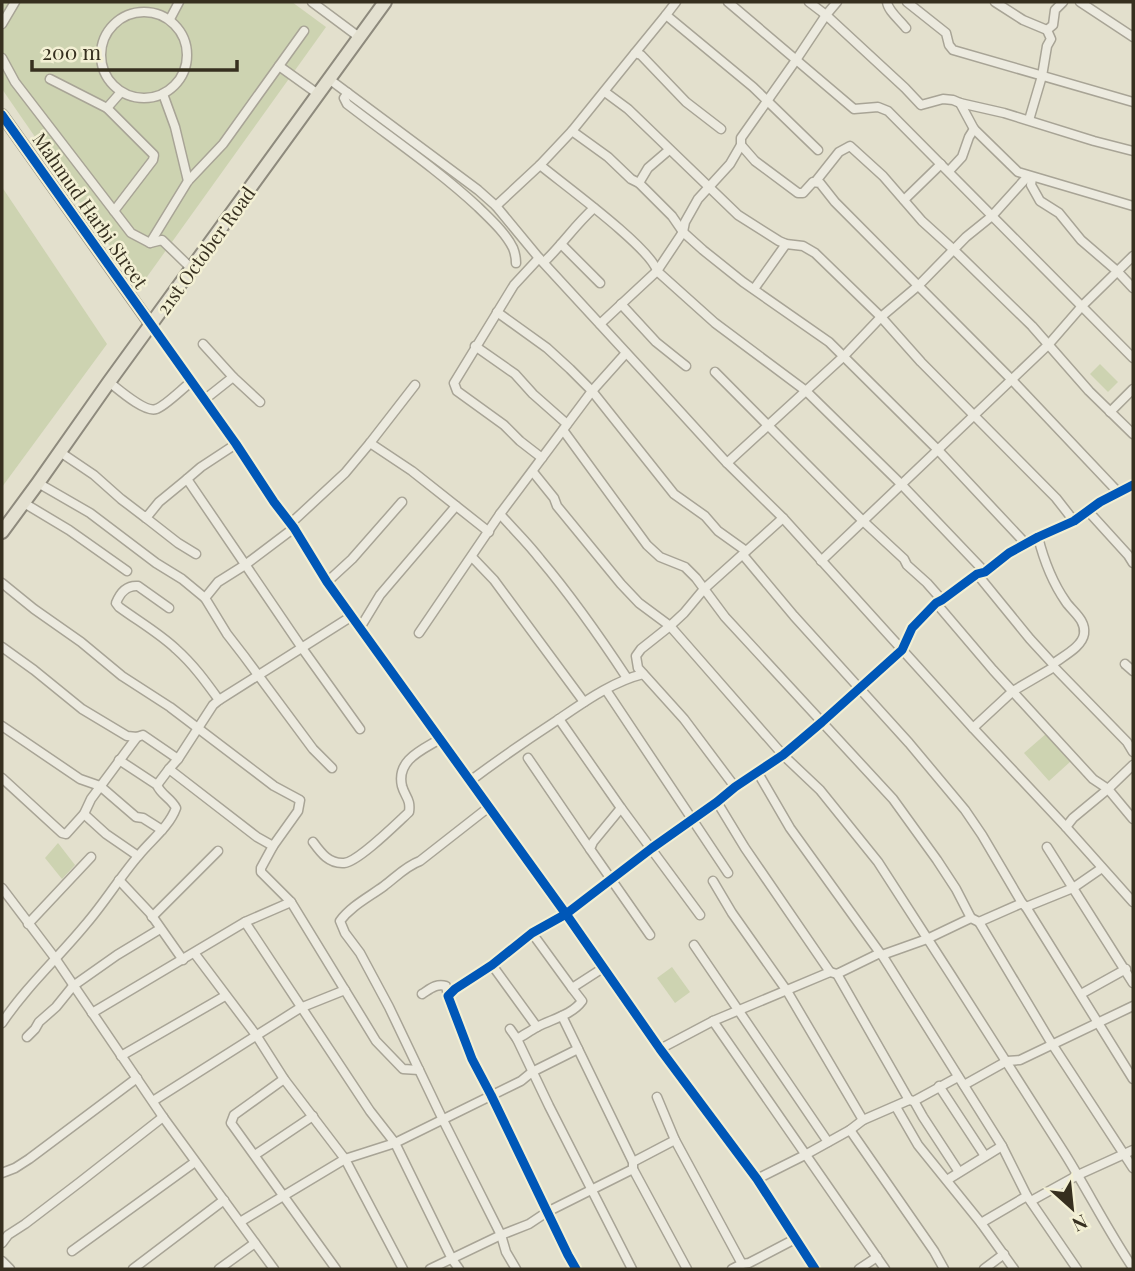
<svg xmlns="http://www.w3.org/2000/svg" width="1135" height="1271" viewBox="0 0 1135 1271" font-family="'Playfair Display',serif">
<style>
.green{fill:#cdd3b1}
.lines{fill:none;stroke-linecap:round;stroke-linejoin:round}
.street-casing{stroke:#a8a496;stroke-width:11}
.secondary-casing{stroke:#989486;stroke-width:14}
.primary-casing{stroke:#8e8a7d;stroke-width:16}
.street{stroke:#eceadf;stroke-width:8}
.secondary{stroke:#eceadf;stroke-width:10}
.primary{stroke:#e3e0d0;stroke-width:12}
.cycleway-casing{stroke:#f3f0d4;stroke-width:13}
.cycleway{stroke:#0057b8;stroke-width:9}
.labels{text-anchor:middle;dominant-baseline:central;stroke-width:5;stroke-linejoin:round;paint-order:stroke}
.street-label{font-size:19px;fill:#362f1f;stroke:#f3f0d4}
</style>
<rect width="100%" height="100%" fill="#e3e0cd"/>
<g class="green">
<polygon points="2,2 292,2 326,27 139,288 2,89"/>
<polygon points="2,187 107,344 2,487"/>
<polygon points="1100,364 1118,382 1108,392 1090,374"/>
<polygon points="1047,733 1071,761 1049,781 1024,753"/>
<polygon points="58,843 75,865 62,879 45,858"/>
<polygon points="672,967 690,992 675,1003 657,978"/>
</g>
<g class="lines">
<g class="street-casing">
<g id="street">
<polyline points="312,2 359,37"/>
<polyline points="676,2 666,15 753,87 818,150"/>
<polyline points="728,2 854,109 878,107 888,111 1133,358"/>
<polyline points="809,2 826,15 905,88 921,105 943,99 953,100 960,103 1004,113 1094,141 1133,151"/>
<path d="M887,2C888,11 900,20 906,28"/>
<polyline points="907,2 946,33 949,45 953,50 1133,102"/>
<polyline points="995,2 1023,20 1047,30"/>
<polyline points="1080,2 1133,37"/>
<circle cx="144" cy="55" r="43"/>
<polyline points="170,19 179,2"/>
<polyline points="2,24 15,2"/>
<polyline points="635,53 666,15"/>
<polyline points="2,58 15,82 131,233 150,243 162,240 192,269"/>
<polyline points="279,66 318,94"/>
<polyline points="50,79 107,108 154,155 153,160 114,211"/>
<polyline points="329,79 478,190 496,206 539,258 644,372 727,463 783,518 973,728 1066,827 1133,902"/>
<polyline points="605,92 628,109 738,215 779,241 786,244 803,246 815,253 881,317 921,362 1056,498 1074,521"/>
<path d="M348,93L344,98L347,104C391,138 437,169 478,207C490,219 505,232 513,248C515,253 516,258 516,263"/>
<polyline points="163,94 175,127 188,181"/>
<polyline points="960,103 974,129 1018,172 1133,206"/>
<polyline points="107,108 121,92"/>
<polyline points="1029,120 1042,76 1047,46 1051,39 1047,30 1053,25 1055,10 1063,2"/>
<polyline points="572,131 608,157 631,179 639,183 672,216 683,232 703,250 743,282 829,342 937,449 1026,544"/>
<polyline points="741,145 755,161 798,193 803,193 813,182 820,183 835,202 1011,379 1118,492"/>
<path d="M540,165C563,184 651,248 657,271L715,323L806,391L901,484L985,572"/>
<polyline points="949,171 962,157 969,137 974,129"/>
<polyline points="1032,178 1031,185 1040,201 1059,213 1081,240 1117,271 1133,288"/>
<polyline points="816,181 839,152 850,146 883,176 922,221 954,250 1032,326 1089,391 1133,434"/>
<polyline points="639,183 648,168 669,150"/>
<polyline points="904,200 941,164"/>
<polyline points="496,206 540,165 572,131 635,53 641,55 686,102 721,129"/>
<polyline points="150,243 188,181 223,144 304,31"/>
<polyline points="561,244 600,283"/>
<polyline points="539,258 514,285 454,383 457,391 504,425 520,441 542,458"/>
<path d="M544,262C562,245 575,225 594,208"/>
<polyline points="754,289 786,244"/>
<polyline points="621,304 656,342 686,366"/>
<polyline points="497,312 547,348 570,369 592,391 674,494 705,516 718,531 746,551"/>
<polyline points="600,324 657,271 683,232 685,222 698,199 730,164 741,145 741,138 796,60 826,15 837,2"/>
<polyline points="151,325 236,444 274,502 294,528 327,582 360,628 566,914 660,1049 757,1179 815,1269"/>
<polyline points="203,344 233,377 260,402"/>
<polyline points="475,346 515,374 533,394 567,424"/>
<polyline points="715,372 863,521 904,559 907,565 927,583 942,600"/>
<path d="M109,382C118,389 145,413 156,409C164,407 183,388 191,382"/>
<polyline points="204,400 233,377"/>
<polyline points="1110,412 1133,389"/>
<polyline points="563,430 647,545 660,557 685,567 696,578 725,617 893,799 937,860 956,889 971,918"/>
<polyline points="370,443 412,471 489,532"/>
<polyline points="236,444 201,467 187,479 302,648 360,729"/>
<polyline points="60,452 94,475 121,499 146,518 159,502 187,479"/>
<polyline points="727,463 844,356 881,317 919,285 966,237 992,216 1028,176"/>
<path d="M533,472L554,498L557,506L621,584L639,603L670,626L783,755L820,790L878,862C941,959 1003,1056 1065,1154C1088,1191 1108,1231 1133,1268"/>
<polyline points="38,483 90,513 156,563 182,579 205,598"/>
<polyline points="24,503 69,530 127,571"/>
<polyline points="1088,511 1128,555 1133,563"/>
<path d="M500,514C513,529 528,543 540,559C572,597 600,637 627,678"/>
<polyline points="146,518 178,543 196,554"/>
<polyline points="290,524 345,473 370,443 415,385"/>
<polyline points="294,528 245,565 218,582 205,598 227,634 244,656 313,749 332,768"/>
<path d="M1038,537C1044,561 1052,582 1066,602C1073,612 1086,620 1084,634C1082,647 1063,656 1053,664"/>
<polyline points="743,555 794,616 909,743 965,810 982,835 1022,903"/>
<polyline points="472,557 494,580 584,702"/>
<polyline points="821,561 1049,344 1082,306 1133,256"/>
<polyline points="977,574 1030,639 1053,664 1054,667 1127,742 1133,752"/>
<polyline points="327,582 352,559 402,502"/>
<polyline points="2,583 34,609 81,642 122,676 170,707 274,786 300,800 298,811 273,846 261,868 261,872 291,902 376,1041 403,1069 419,1070"/>
<polyline points="936,603 993,670 1093,779 1108,789 1133,819"/>
<path d="M169,608L138,586C126,585 120,593 116,603L119,607C138,621 159,633 176,649C193,664 206,682 219,700"/>
<polyline points="360,628 380,595 456,506"/>
<polyline points="419,633 500,514 592,391 626,353"/>
<polyline points="2,647 34,670 82,709 127,736 137,737 143,735 178,759"/>
<polyline points="1125,664 1133,671"/>
<polyline points="606,690 728,873"/>
<polyline points="559,719 621,808 700,915"/>
<polyline points="2,726 80,779 100,786 136,817 143,818 162,830"/>
<polyline points="973,728 1013,691 1054,667"/>
<polyline points="528,758 590,849"/>
<polyline points="758,773 790,828 880,953"/>
<polyline points="2,778 62,833 66,834 84,814 91,799 137,737"/>
<path d="M470,781C498,760 527,740 556,721C583,703 611,682 643,674"/>
<polyline points="157,785 169,769"/>
<polyline points="735,787 684,719 638,668 636,656 641,649 670,626 684,613 704,589 783,518"/>
<polyline points="717,802 745,848 830,972"/>
<path d="M489,807L420,861C406,866 396,877 384,886C369,897 351,906 340,921L345,933L360,953L389,1007L443,1120L501,1235L506,1252L516,1269"/>
<polyline points="621,808 593,842 590,849 650,935"/>
<polyline points="84,814 106,834 138,856"/>
<polyline points="1066,827 1073,818 1108,789 1133,765"/>
<path d="M313,842C321,853 329,864 344,863C358,862 397,823 409,812C411,799 405,797 402,786C396,760 422,750 440,739"/>
<polyline points="273,846 257,837 169,769 178,759 213,705 219,700 352,616"/>
<polyline points="1047,847 1133,983"/>
<polyline points="119,880 150,913 183,960"/>
<polyline points="713,881 732,913 787,991 863,1120"/>
<polyline points="2,888 55,958 163,1117 274,1269"/>
<polyline points="1026,907 1133,1079"/>
<polyline points="152,917 218,851"/>
<polyline points="245,922 370,1111 395,1143 452,1259 459,1269"/>
<polyline points="979,922 1052,1044 1133,1168"/>
<polyline points="28,924 91,857"/>
<polyline points="532,933 572,988"/>
<polyline points="694,945 828,1142"/>
<polyline points="195,954 256,1035 284,1079 345,1159 403,1269"/>
<polyline points="882,955 1002,1146 1027,1196 1077,1269"/>
<polyline points="492,965 537,1027"/>
<polyline points="837,974 909,1100"/>
<path d="M422,994C430,989 436,983 446,986L448,996"/>
<polyline points="1081,994 1126,969"/>
<polyline points="92,1013 245,922 291,902"/>
<polyline points="562,1016 633,1162 633,1169 687,1269"/>
<polyline points="713,1021 885,1269"/>
<path d="M2,1023C26,987 58,958 86,924C105,902 120,877 139,855C151,840 169,827 176,808C171,798 161,795 157,785L119,760"/>
<polyline points="510,1029 517,1039 549,1106 632,1269"/>
<polyline points="27,1037 35,1029 39,1022 56,1007 73,986 117,955 160,929"/>
<path d="M517,1039C524,1035 530,1031 537,1027C552,1019 572,1015 582,1001L572,988L603,968"/>
<polyline points="660,1049 713,1021 830,972 837,974 880,953 882,955 927,939 971,918 979,922 1022,903 1026,907 1073,888 1102,868"/>
<polyline points="121,1056 225,996"/>
<polyline points="284,1079 234,1115 231,1123 336,1269"/>
<polyline points="964,1085 1007,1061 1020,1060 1133,1006"/>
<polyline points="939,1086 985,1156"/>
<polyline points="657,1097 675,1140 742,1264"/>
<polyline points="153,1101 300,1008 345,990"/>
<polyline points="914,1101 923,1117 959,1172"/>
<polyline points="896,1107 918,1145 981,1223 1014,1269"/>
<polyline points="850,1130 934,1251 944,1269"/>
<polyline points="255,1155 313,1116"/>
<polyline points="633,1162 675,1140"/>
<polyline points="2,1173 15,1168 29,1159 137,1078"/>
<polyline points="757,1179 805,1155 850,1130 863,1120 909,1100 914,1101 958,1077"/>
<polyline points="947,1180 1002,1146"/>
<polyline points="1031,1201 1078,1175 1133,1150"/>
<polyline points="240,1222 345,1159 395,1143 521,1081 532,1072 578,1049"/>
<polyline points="981,1223 1027,1196"/>
<polyline points="2,1243 8,1235 25,1224 80,1182 163,1117"/>
<polyline points="72,1251 195,1162"/>
<polyline points="2,1261 10,1269"/>
<polyline points="133,1269 224,1200"/>
<polyline points="219,1269 255,1243"/>
<polyline points="430,1269 501,1235 529,1224 547,1212 633,1169"/>
<polyline points="576,1269 568,1255 491,1095 472,1059 448,996 455,989 492,965 532,933 566,914 652,848 717,802 735,787 783,755 822,722 902,650 912,628 936,603 942,600 977,574 985,572 1009,553 1038,537 1074,521 1100,502 1133,485"/>
<polyline points="732,1269 742,1264 749,1263 795,1239"/>
<polyline points="859,1269 877,1257"/>
<polyline points="984,1269 1004,1254"/>
</g>
</g>
<g class="secondary-casing">
<polyline id="secondary" points="2,115 151,325"/>
</g>
<g class="primary-casing">
<polyline id="primary" points="2,532 38,483 109,382 385,2"/>
</g>
<use href="#street" class="street"/>
<use href="#secondary" class="secondary"/>
<use href="#primary" class="primary"/>
<g class="cycleway-casing">
<g id="cycleway">
<polyline points="2,115 236,444 274,502 294,528 327,582 360,628 566,914 660,1049 757,1179 815,1269"/>
<polyline points="576,1269 568,1255 491,1095 472,1059 448,996 455,989 492,965 532,933 566,914 652,848 717,802 735,787 783,755 822,722 902,650 912,628 936,603 942,600 977,574 985,572 1009,553 1038,537 1074,521 1100,502 1133,485"/>
</g>
</g>
<use href="#cycleway" class="cycleway"/>
</g>
<g class="labels">
<g class="street-label">
<text transform="translate(91 210) rotate(55)">Mahmud Harbi Street</text>
<text transform="translate(205 250) rotate(-54)">21st October Road</text>
</g>
</g>
<rect width="1135" height="1271" fill="none" stroke="#362f1f" stroke-width="7"/>
<g transform="translate(1072 1208) rotate(153)" stroke="#f3f0d4" stroke-width="5" paint-order="stroke">
<path d="M0-5L12 26L0 18L-12 26Z" fill="#362f1f"/>
<text y="-10" font-size="19" font-weight="bold" text-anchor="middle" fill="#362f1f">N</text>
</g>
<path d="M32 60v10h205v-10" fill="none" stroke="#362f1f" stroke-width="3.5"/>
<text x="42" y="60" font-size="21" fill="#362f1f" stroke="#f3f0d4" stroke-width="5" paint-order="stroke">200 m</text>
</svg>
